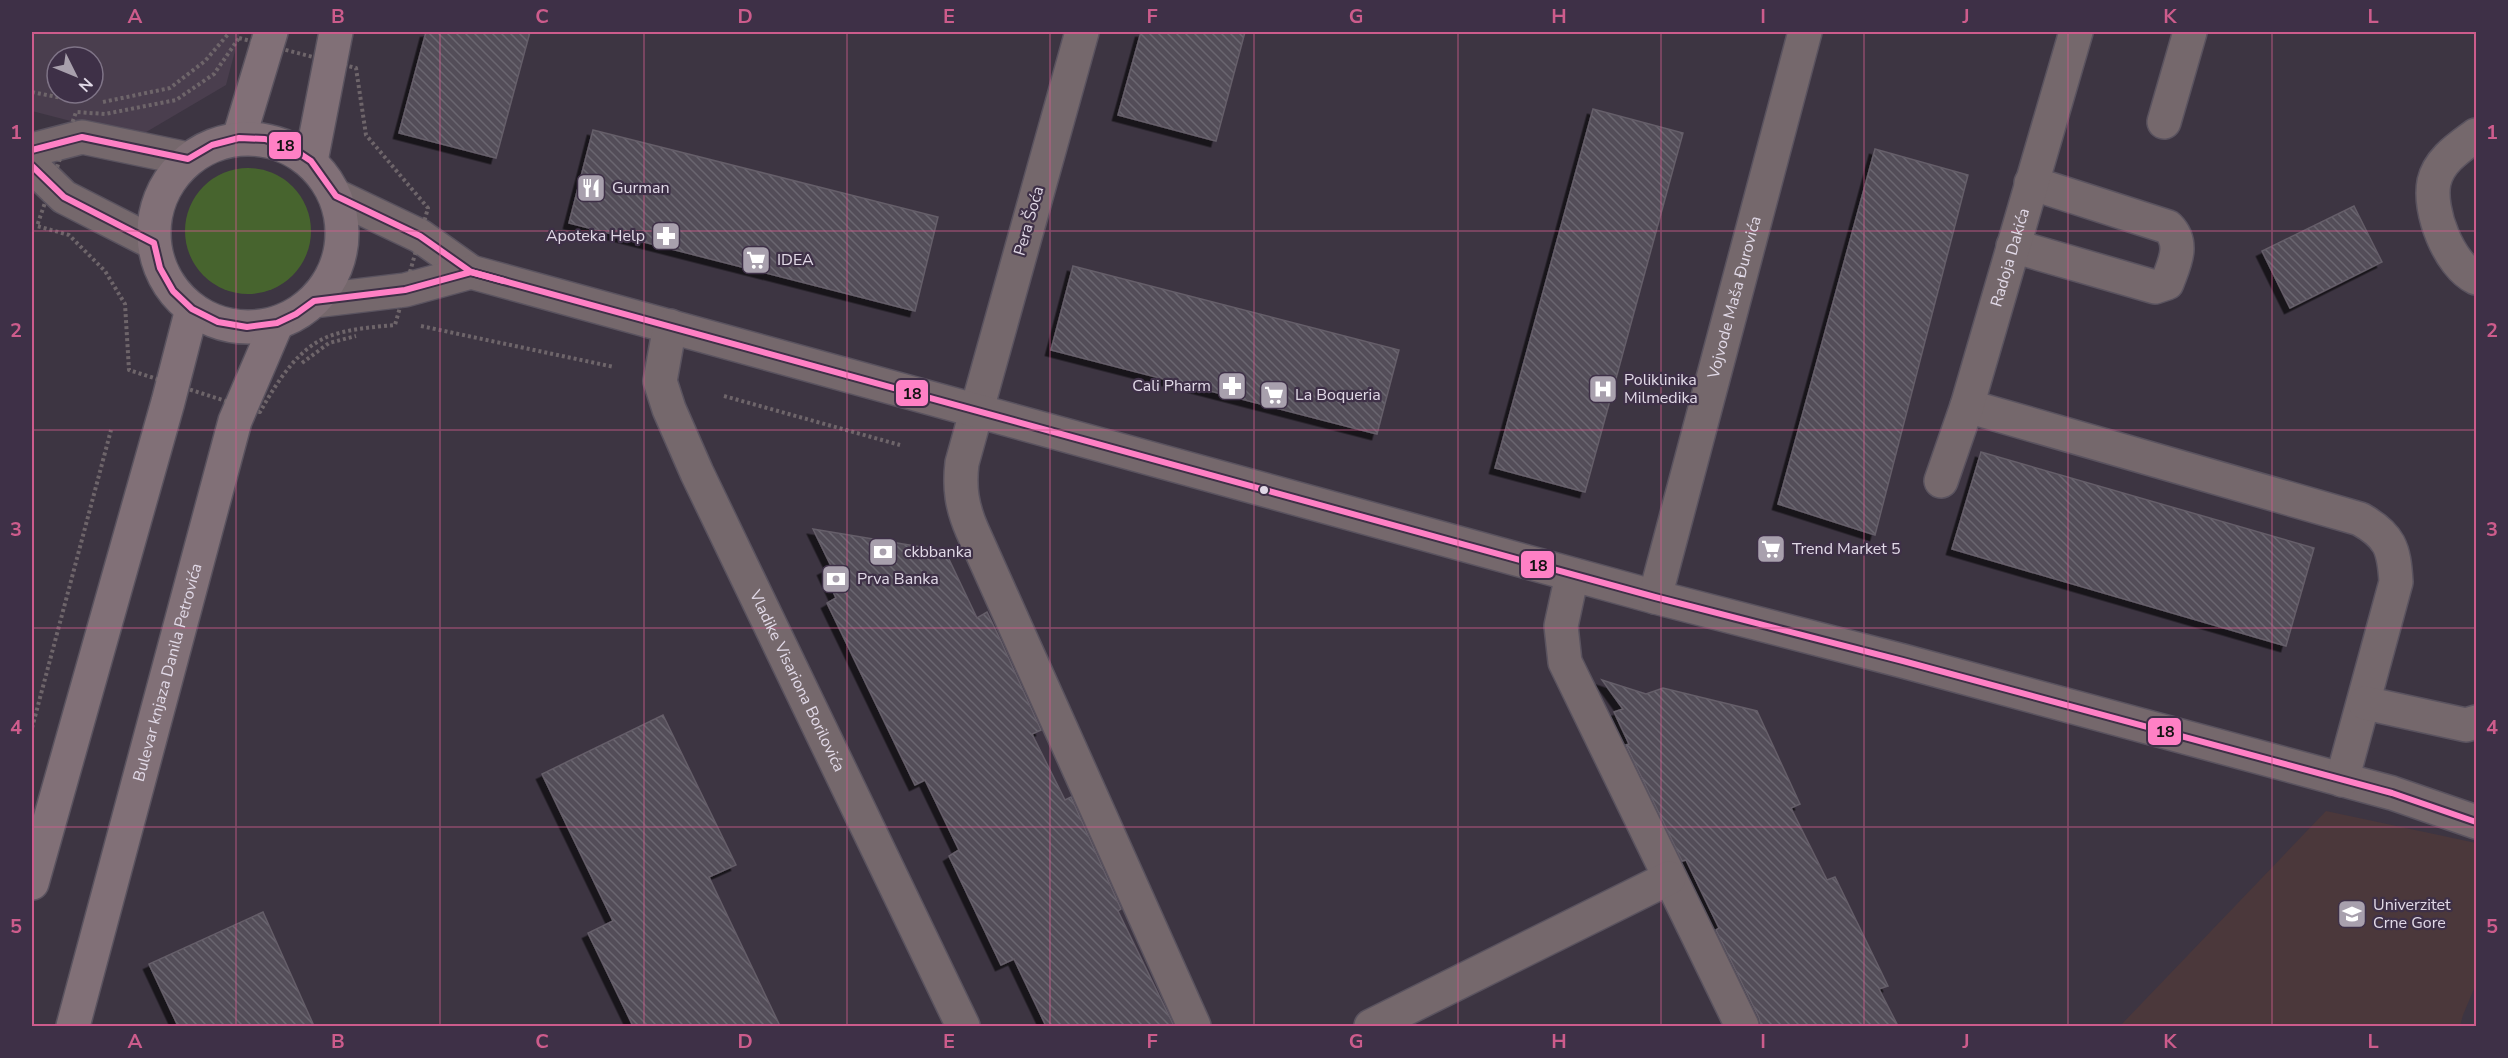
<svg xmlns="http://www.w3.org/2000/svg" width="2508" height="1058" viewBox="0 0 2508 1058" font-family="'Nunito Sans',sans-serif">
<style>
.commercial{fill:#4a3e4e;fill-rule:evenodd}
.education{fill:#4b383b}
.green{fill:#47642e}
.building{fill:url(#building-back-hatch);stroke:#655e69;stroke-width:1.5;filter:url(#shadow)}
.lines{fill:none;stroke-linecap:round;stroke-linejoin:round}
.minor-casing{stroke:#5a535f;stroke-width:36}
.major-casing{stroke:#5a535f;stroke-width:36}
.path{stroke:#6e656a;stroke-width:4;stroke-dasharray:3 3;stroke-linecap:butt}
.minor{stroke:#75686c;stroke-width:33}
.major{stroke:#817077;stroke-width:33}
.bus-1-casing{stroke:#3e3047;stroke-width:10}
.bus-1{stroke:#ff80c5;stroke-width:6}
.grid{fill:none;stroke:#cd5c8c;stroke-width:1.5;stroke-opacity:0.55}
.bus-dot{fill:#e1d9e7;stroke:#3e3047;stroke-width:2}
.labels{text-anchor:middle;dominant-baseline:central;stroke-width:4.5;stroke-linejoin:round;paint-order:stroke}
.poi-label{font-size:16px;fill:#e1d9e7;stroke:#3e3047;text-anchor:start}
.street-label{font-size:16px;fill:#e1d9e7;stroke:#3e3047}
.line-badge{stroke:#3e3047;stroke-width:2}
.pale-badge-label{font-size:16px;text-anchor:middle;font-weight:bold;fill:#111}
.neatline{fill:none;stroke:#cd5c8c;stroke-width:2}
.grid-label{font-size:20px;text-anchor:middle;font-weight:bold;fill:#cd5c8c}
</style>
<defs>
<pattern id="building-back-hatch" width="6" height="6" patternUnits="userSpaceOnUse" patternTransform="scale(1.5)"><rect width="6" height="6" fill="#534d58"/><path d="M-1 5l2 2M0 0l6 6M5-1l2 2" fill="none" stroke="#6b6670"/></pattern>
<filter id="shadow"><feDropShadow dx="-5.5" dy="5.5" stdDeviation="0" flood-color="#0009"/></filter>
</defs>
<rect width="100%" height="100%" fill="#3d3542"/>
<path class="commercial" d="M32,32H240L226,85L136,138L32,111ZM57,57H93V93H57Z"/>
<polygon class="education" points="2326,811 2476,843 2476,984 2463,1015 2460,1026 2120,1026"/>
<circle class="green" cx="248" cy="231" r="63"/>
<g class="building">
<polygon points="426,32 530,32 496,158 399,133"/>
<polygon points="1141,32 1245,32 1216,141 1118,115"/>
<polygon points="1593,109 1683,133 1585,492 1495,468"/>
<polygon points="593,130 938,217 915,311 569,223"/>
<polygon points="1875,149 1968,175 1875,535 1778,504"/>
<polygon points="2354,206 2382,262 2290,308 2262,251"/>
<polygon points="1073,266 1399,350 1377,434 1051,350"/>
<polygon points="1981,452 2314,548 2286,646 1952,549"/>
<polygon points="813,529 945,551 977,618 987,612 1000,639 1041,730 1032,734 1065,800 1071,797 1121,909 1118,911 1174,1026 1046,1026 1014,959 1001,965 949,856 959,850 925,780 915,785 827,603 836,598 823,570 831,566"/>
<polygon points="1602,680 1646,694 1663,688 1757,711 1800,804 1791,808 1827,880 1835,877 1888,986 1879,989 1898,1026 1761,1026 1759,1018 1716,930 1719,928 1686,860 1682,861 1626,745 1629,744 1614,712 1623,709"/>
<polygon points="663,715 736,865 709,877 780,1026 633,1026 588,933 613,921 542,774"/>
<polygon points="263,912 314,1026 178,1026 149,964"/>
</g>
<g class="lines">
<g class="minor-casing">
<g id="minor">
<path d="M1082,32L962,463C959,488 962,507 972,530L1194,1026"/>
<polyline points="2164,122 2190,32"/>
<path d="M2476,135C2460,147 2439,160 2434,182C2428,211 2449,265 2476,278"/>
<polyline points="32,150 82,137 188,159"/>
<polyline points="32,166 64,197 154,243"/>
<polyline points="336,196 420,236 471,272 1655,597 1903,661 2392,793 2476,822"/>
<path d="M2013,246L2155,287L2167,283C2174,264 2185,244 2168,227L2031,183"/>
<polyline points="314,301 405,290 471,272"/>
<path id="s1" d="M670,326L660,381L669,409L697,473L963,1026"/>
<path d="M1967,406L2360,519C2390,536 2394,548 2396,582L2342,780"/>
<path id="s2" d="M1941,481L1967,406L2076,32"/>
<polyline points="1572,575 1561,626 1565,662 1742,1026"/>
<path id="s3" d="M1655,597L1805,32"/>
<polyline points="2365,703 2466,725 2476,722"/>
<polyline points="1371,1026 1669,878"/>
</g>
</g>
<g class="major-casing">
<g id="major">
<polyline points="239,138 271,32"/>
<circle cx="248" cy="233" r="94"/>
<polyline points="311,161 336,32"/>
<polyline points="32,883 168,402 192,309"/>
<path id="s4" d="M73,1026L235,421L277,323"/>
</g>
</g>
<g class="path">
<path d="M239,38L356,68L366,135L428,208L395,325C373,327 347,329 327,337C296,350 276,384 260,412L129,370L125,304L105,271L69,235L37,226L76,112L105,114L176,100L214,74Z"/>
<polyline points="32,92 72,100"/>
<polyline points="103,102 170,88 205,61 230,32"/>
<polyline points="421,326 614,367"/>
<polyline points="302,363 329,343 356,336"/>
<polyline points="724,396 900,445"/>
<polyline points="32,728 111,430"/>
</g>
<use href="#minor" class="minor"/>
<use href="#major" class="major"/>
<g class="bus-1-casing">
<g id="bus-1">
<polyline points="32,150 82,137 188,159 212,145 239,138 265,139 290,147 311,161 336,196 420,236 471,272 504,281"/>
<polyline points="32,166 64,197 154,243 160,268 173,291 192,309 218,322 247,327 277,323 296,314 314,301 405,290 471,272 1655,597 1903,661 2392,793 2476,822"/>
</g>
</g>
<use href="#bus-1" class="bus-1"/>
</g>
<path class="grid" d="M236,32V1026M440,32V1026M644,32V1026M847,32V1026M1050,32V1026M1254,32V1026M1458,32V1026M1661,32V1026M1864,32V1026M2068,32V1026M2272,32V1026M32,231H2476M32,430H2476M32,628H2476M32,827H2476"/>
<defs>
<g id="restaurant-square" transform="scale(1.5)"><rect x="-9" y="-9" width="18" height="18" rx="4" fill="#a8a0ad" stroke="#3e3047"/><path d="M-5-6h1v4h1v-4h1v4h1v-4h1v5L-1.5 .5V6h-2V.5L-5-1ZM5-6V6H3V1.5H1.5Q1.5-4 5-6Z" fill="#fff"/></g>
<g id="pharmacy-square" transform="scale(1.5)"><rect x="-9" y="-9" width="18" height="18" rx="4" fill="#a8a0ad" stroke="#3e3047"/><path d="M-2-6h4v4h4v4h-4v4h-4v-4h-4v-4h4Z" fill="#fff"/></g>
<g id="supermarket-square" transform="scale(1.5)"><rect x="-9" y="-9" width="18" height="18" rx="4" fill="#a8a0ad" stroke="#3e3047"/><path d="M-6-5.5h2.5l.6 2H6L4.5 2H-2.5L-4.4-4H-6ZM-1.5 3.2a1.3 1.3 0 1 0 .1 0ZM3 3.2a1.3 1.3 0 1 0 .1 0Z" fill="#fff"/></g>
<g id="hospital-square" transform="scale(1.5)"><rect x="-9" y="-9" width="18" height="18" rx="4" fill="#a8a0ad" stroke="#3e3047"/><path d="M-5-5h3v3.5h4V-5h3V5h-3V1.5h-4V5h-3Z" fill="#fff"/></g>
<g id="bank-square" transform="scale(1.5)"><rect x="-9" y="-9" width="18" height="18" rx="4" fill="#a8a0ad" stroke="#3e3047"/><path d="M-6-4H6V4H-6ZM0-2.3a2.3 2.3 0 1 0 0 4.6a2.3 2.3 0 1 0 0-4.6Z" fill="#fff"/></g>
<g id="university-square" transform="scale(1.5)"><rect x="-9" y="-9" width="18" height="18" rx="4" fill="#a8a0ad" stroke="#3e3047"/><path d="M0-5L7-2L0 1L-7-2ZM-4 1L0 2.5L4 1V4Q0 6-4 4Z" fill="#fff"/></g>
</defs>
<g fill-rule="evenodd">
<use href="#restaurant-square" x="591" y="188"/>
<use href="#pharmacy-square" x="666" y="236"/>
<use href="#supermarket-square" x="756" y="260"/>
<use href="#pharmacy-square" x="1232" y="386"/>
<use href="#hospital-square" x="1603" y="389"/>
<use href="#supermarket-square" x="1274" y="395"/>
<use href="#supermarket-square" x="1771" y="549"/>
<use href="#bank-square" x="883" y="552"/>
<use href="#bank-square" x="836" y="579"/>
<use href="#university-square" x="2352" y="914"/>
</g>
<circle class="bus-dot" cx="1264" cy="490" r="5"/>
<g class="labels">
<g class="poi-label">
<text x="612" y="188">Gurman</text>
<text x="645" y="236" text-anchor="end">Apoteka Help</text>
<text x="777" y="260">IDEA</text>
<text x="1624" y="380">Poliklinika<tspan x="1624" dy="18">Milmedika</tspan></text>
<text x="1211" y="386" text-anchor="end">Cali Pharm</text>
<text x="1295" y="395">La Boqueria</text>
<text x="1792" y="549">Trend Market 5</text>
<text x="904" y="552">ckbbanka</text>
<text x="857" y="579">Prva Banka</text>
<text x="2373" y="905">Univerzitet<tspan x="2373" dy="18">Crne Gore</tspan></text>
</g>
<g class="street-label">
<text transform="translate(1029 221) rotate(-74)">Pera Šoća</text>
<text stroke="none"><textPath href="#s2" startOffset="234">Radoja Dakića</textPath></text>
<text stroke="none"><textPath href="#s3" startOffset="310">Vojvode Maša Đurovića</textPath></text>
<text stroke="none"><textPath href="#s4" startOffset="366">Bulevar knjaza Danila Petrovića</textPath></text>
<text stroke="none"><textPath href="#s1" startOffset="386">Vladike Visariona Borilovića</textPath></text>
</g>
</g>
<g class="line-badge">
<rect x="268" y="131" width="34" height="29" rx="6" fill="#ff80c5"/>
<rect x="895" y="379" width="34" height="28" rx="6" fill="#ff80c5"/>
<rect x="1520" y="550" width="35" height="29" rx="6" fill="#ff80c5"/>
<rect x="2147" y="717" width="35" height="29" rx="6" fill="#ff80c5"/>
</g>
<g class="pale-badge-label">
<text x="285" y="151">18</text>
<text x="912" y="399">18</text>
<text x="1538" y="571">18</text>
<text x="2165" y="737">18</text>
</g>
<rect width="2508" height="1058" fill="none" stroke="#3e3047" stroke-width="66"/>
<g transform="translate(75 75) rotate(133)"><circle r="28" fill="#3e3047" stroke="#7f7487" stroke-width="1.5"/>
<path d="M0-4.5L10 22L0 15L-10 22Z" fill="#a8a0ad"/>
<text y="-9" font-size="16" font-weight="bold" text-anchor="middle" fill="#e1d9e7">N</text>
</g>
<rect x="33" y="33" width="2442" height="992" class="neatline"/>
<g class="grid-label">
<text x="135" y="23">A</text>
<text x="338" y="23">B</text>
<text x="542" y="23">C</text>
<text x="745" y="23">D</text>
<text x="949" y="23">E</text>
<text x="1152" y="23">F</text>
<text x="1356" y="23">G</text>
<text x="1559" y="23">H</text>
<text x="1763" y="23">I</text>
<text x="1966" y="23">J</text>
<text x="2170" y="23">K</text>
<text x="2373" y="23">L</text>
<text x="16" y="139">1</text>
<text x="2492" y="139">1</text>
<text x="16" y="337">2</text>
<text x="2492" y="337">2</text>
<text x="16" y="536">3</text>
<text x="2492" y="536">3</text>
<text x="16" y="734">4</text>
<text x="2492" y="734">4</text>
<text x="16" y="933">5</text>
<text x="2492" y="933">5</text>
<text x="135" y="1048">A</text>
<text x="338" y="1048">B</text>
<text x="542" y="1048">C</text>
<text x="745" y="1048">D</text>
<text x="949" y="1048">E</text>
<text x="1152" y="1048">F</text>
<text x="1356" y="1048">G</text>
<text x="1559" y="1048">H</text>
<text x="1763" y="1048">I</text>
<text x="1966" y="1048">J</text>
<text x="2170" y="1048">K</text>
<text x="2373" y="1048">L</text>
</g>
</svg>
